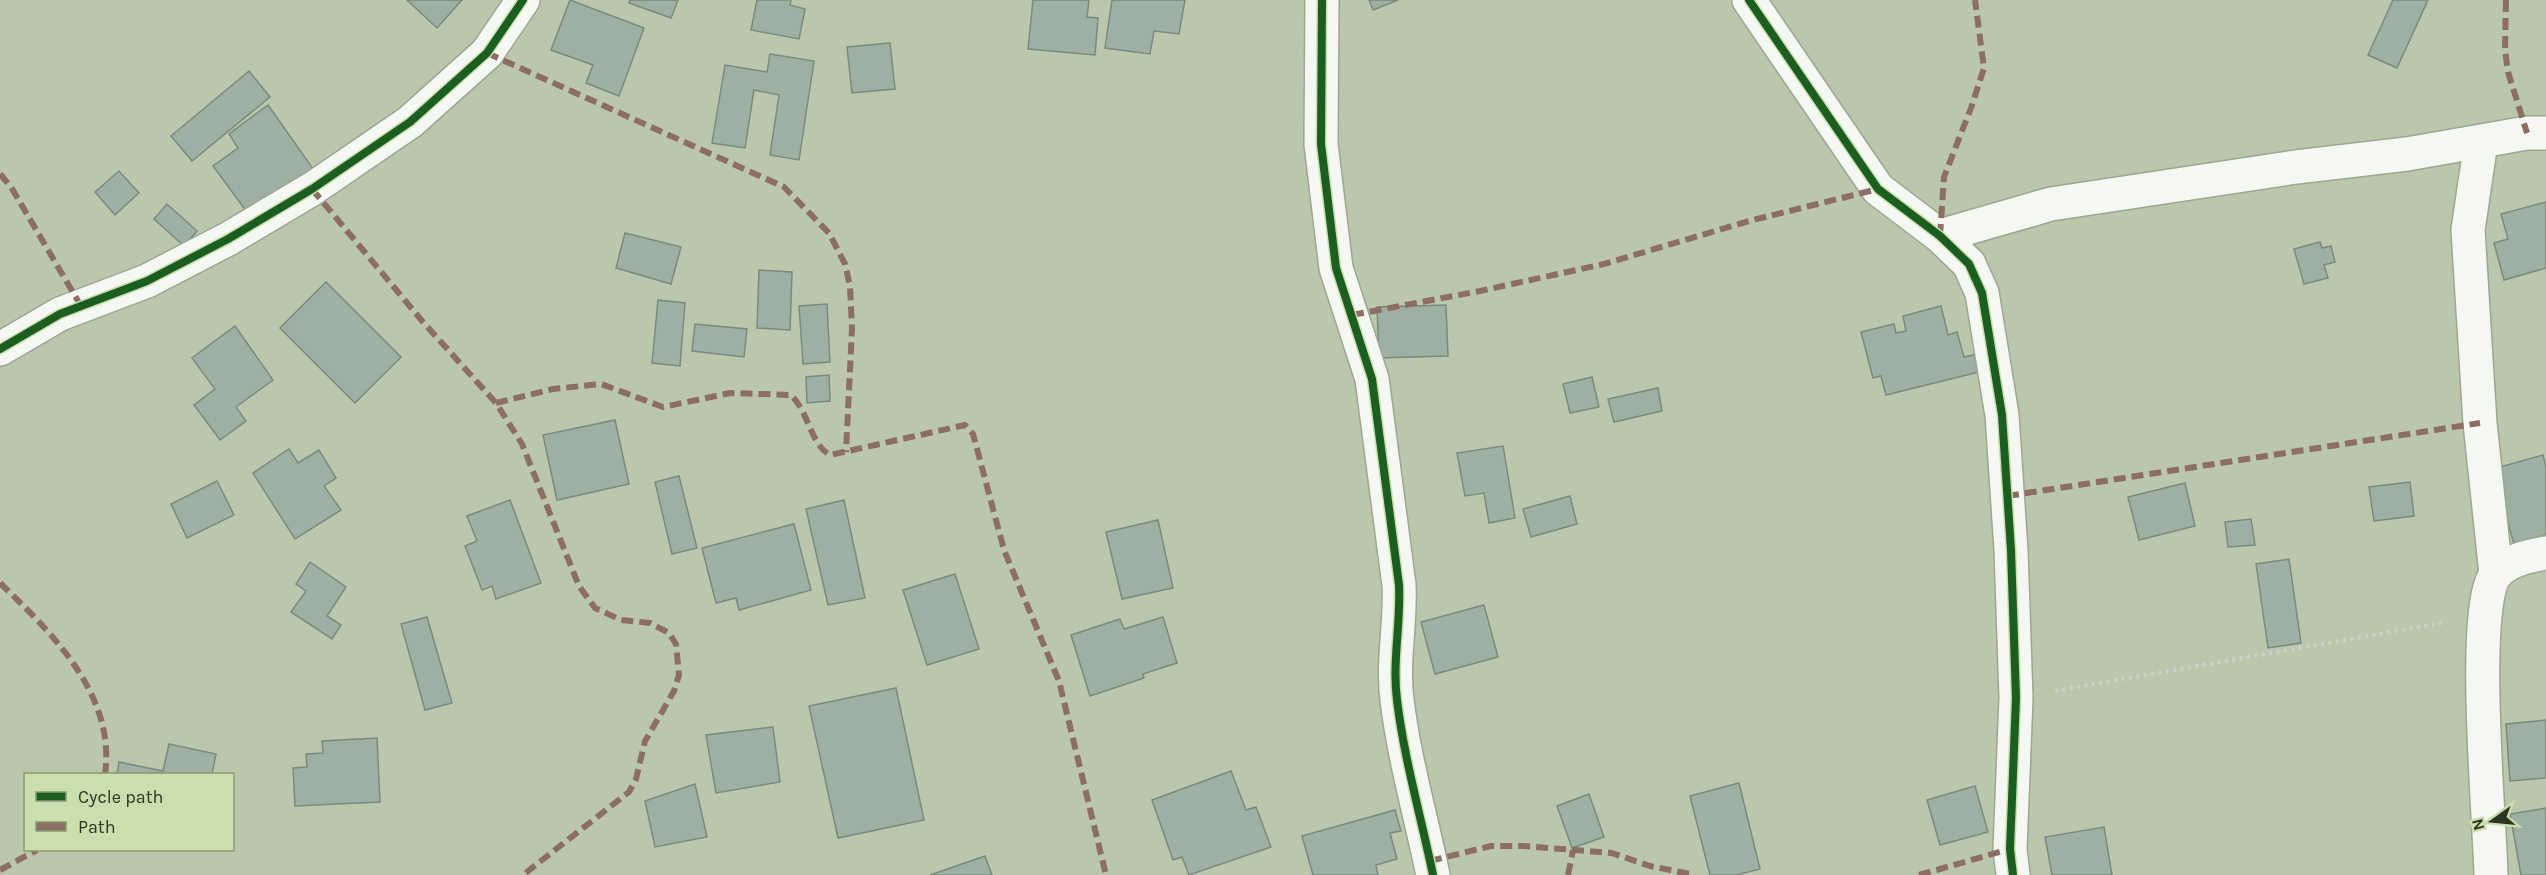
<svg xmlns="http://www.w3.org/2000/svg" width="2546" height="875" viewBox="0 0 2546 875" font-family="Karla,sans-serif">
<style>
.building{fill:#9eb0a3;stroke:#788b7e;stroke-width:1.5}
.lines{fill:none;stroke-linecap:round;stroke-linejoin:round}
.street-casing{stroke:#9ca691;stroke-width:36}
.path{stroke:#cdd0c8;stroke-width:4;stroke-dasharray:3 4.5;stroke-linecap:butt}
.street{stroke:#f5f7f3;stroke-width:33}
.quiet{stroke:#8d6e63;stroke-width:6;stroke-dasharray:12 6;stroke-linecap:butt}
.cycleway-casing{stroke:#c9dfad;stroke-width:11}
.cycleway{stroke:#1b5e20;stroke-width:8}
</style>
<rect width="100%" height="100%" fill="#bbc7ac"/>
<g class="building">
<polygon points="407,0 462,0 437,28"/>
<polygon points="570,0 644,28 619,96 586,83 593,65 551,50"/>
<polygon points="630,0 678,0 671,18 629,3"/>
<polygon points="757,0 791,0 790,5 805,9 799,39 751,30"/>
<polygon points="1033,0 1089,0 1087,17 1098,18 1095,55 1028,49"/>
<polygon points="1112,0 1185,0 1179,34 1154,31 1150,54 1105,48"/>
<polygon points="1369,0 1398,0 1373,10"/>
<polygon points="2393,0 2428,0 2397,68 2368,55"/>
<polygon points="890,43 895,89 852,93 847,47"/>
<polygon points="770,54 814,61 799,160 770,155 779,95 754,90 745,148 712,143 725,65 767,72"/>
<polygon points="249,71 270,97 192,161 171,136"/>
<polygon points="268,105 316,173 252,219 213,166 238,148 229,134"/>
<polygon points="119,171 139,193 115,215 95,192"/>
<polygon points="2546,202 2546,268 2504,280 2494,243 2508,239 2501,214"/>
<polygon points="167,204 197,231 184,246 154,219"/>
<polygon points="625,233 681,247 671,284 616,268"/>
<polygon points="2320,242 2322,248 2331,246 2335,262 2324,265 2328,278 2304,284 2294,249"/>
<polygon points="759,270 792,272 790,330 757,328"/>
<polygon points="326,282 401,357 355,403 280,328"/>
<polygon points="658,300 685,303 680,366 652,363"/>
<polygon points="827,304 830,362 803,364 799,306"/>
<polygon points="1446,305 1448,356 1379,358 1377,307"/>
<polygon points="1941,306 1948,335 1957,332 1964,357 1978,354 1983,371 1886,395 1881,376 1873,378 1861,332 1894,324 1896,333 1906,331 1903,316"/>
<polygon points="695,324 747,329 744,357 692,351"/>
<polygon points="235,326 273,380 236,407 246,421 220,440 194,405 215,389 192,358"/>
<polygon points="829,375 830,401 807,403 806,377"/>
<polygon points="1592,377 1599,407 1570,413 1563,384"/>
<polygon points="1658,388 1662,411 1614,422 1608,399"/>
<polygon points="615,420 629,484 557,500 543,435"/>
<polygon points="1503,446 1515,518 1489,523 1484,493 1465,496 1457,453"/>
<polygon points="289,449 298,463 319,450 336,478 324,486 341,510 295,539 253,473"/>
<polygon points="2543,455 2546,467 2546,535 2514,544 2493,469"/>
<polygon points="679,476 697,548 672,554 655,482"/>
<polygon points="217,481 234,515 187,538 171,504"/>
<polygon points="2410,482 2414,516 2374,521 2369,487"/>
<polygon points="2185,483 2195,526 2139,540 2128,497"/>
<polygon points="1570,496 1577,524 1531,537 1523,509"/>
<polygon points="510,500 541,583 496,599 492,586 482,590 465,546 477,541 467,516"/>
<polygon points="844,500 865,598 828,605 806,509"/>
<polygon points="2251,519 2255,545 2228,547 2225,522"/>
<polygon points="1158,520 1173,588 1122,599 1106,532"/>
<polygon points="794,524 811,590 739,610 736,598 716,603 702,548"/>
<polygon points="2289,559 2301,643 2268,648 2256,564"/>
<polygon points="310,562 346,587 327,616 341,625 332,639 291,612 306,591 296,584"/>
<polygon points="955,574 979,649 927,665 903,590"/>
<polygon points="1484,605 1498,657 1435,674 1421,622"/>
<polygon points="427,617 452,703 425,710 401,624"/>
<polygon points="1163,617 1177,663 1143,674 1144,678 1090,696 1071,635 1120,619 1124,629"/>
<polygon points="896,688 924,820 838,838 809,706"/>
<polygon points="2546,720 2546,778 2510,781 2506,724"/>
<polygon points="773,727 780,782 716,793 706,735"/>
<polygon points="377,738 380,802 295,806 293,768 307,767 306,754 323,753 322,741"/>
<polygon points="169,744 216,754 212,774 117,774 119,762 163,771"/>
<polygon points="1231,771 1246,810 1256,807 1271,847 1189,875 1182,857 1173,860 1152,800"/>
<polygon points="1739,783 1760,869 1736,875 1710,875 1690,796"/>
<polygon points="695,784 707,837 655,847 645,801"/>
<polygon points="1975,786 1988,832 1940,845 1927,800"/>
<polygon points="1589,794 1604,837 1572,848 1557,806"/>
<polygon points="2546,808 2546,875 2521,875 2510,814"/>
<polygon points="1395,810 1401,831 1390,833 1397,859 1376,865 1378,875 1313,875 1302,836"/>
<polygon points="2104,827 2112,875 2052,875 2045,837"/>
<polygon points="985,856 992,875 930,875"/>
</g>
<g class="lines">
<g class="street-casing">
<g id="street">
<path d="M1322,0L1321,144L1336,268L1372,379L1399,585C1401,624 1392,661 1397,700C1404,758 1421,817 1433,875"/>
<polyline points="1749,0 1878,189 1940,236 1969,264 1982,293 2002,415 2011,550 2016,698 2010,849 2013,875"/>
<polyline points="2481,142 2468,230 2480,423 2496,574"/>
<polyline points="1940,236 2051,204 2296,167 2407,154 2527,133 2546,133"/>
<polyline points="0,349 60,314 147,281 228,239 312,189 410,122 487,53 523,0"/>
<path d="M2491,875C2490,823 2470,606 2496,574C2507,560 2530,556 2546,553"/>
</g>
</g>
<polyline class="path" points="2055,691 2447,622"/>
<use href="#street" class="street"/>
<g class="quiet">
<polyline points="2506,0 2505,50 2508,72 2527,133"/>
<polyline points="487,53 784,187 829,233 845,264 850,286 852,329 846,452"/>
<polyline points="0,174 11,187 81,306"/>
<polyline points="312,189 423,322 496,403 522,444 579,586 595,608 621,620 650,623 669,633 676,644 679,675 674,691 645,741 636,779 629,792 523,875"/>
<polyline points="1940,236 1944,177 1971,108 1984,68 1975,0"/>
<polyline points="1352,315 1480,291 1604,264 1749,221 1878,189"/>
<path d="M496,403L553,389L601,384L663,407L730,393L791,395C810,414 810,444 830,455L965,425L973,434L1004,550L1059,681L1106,875"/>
<polyline points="2007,496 2480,423"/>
<path d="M0,583C52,633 116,695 105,774"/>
<polyline points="1430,861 1491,846 1524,846 1612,853 1650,866 1695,875"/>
<polyline points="0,870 37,850"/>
<polyline points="1568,875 1573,850"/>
<polyline points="1919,875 2010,849"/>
</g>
<g class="cycleway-casing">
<g id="cycleway">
<path d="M1322,0L1321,144L1336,268L1372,379L1399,585C1401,624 1392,661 1397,700C1404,758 1421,817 1433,875"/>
<polyline points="1749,0 1878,189 1940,236 1969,264 1982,293 2002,415 2011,550 2016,698 2010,849 2013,875"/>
<polyline points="0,349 60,314 147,281 228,239 312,189 410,122 487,53 523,0"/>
</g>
</g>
<use href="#cycleway" class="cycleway"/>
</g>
<rect x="24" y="773" width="210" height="78" fill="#c9dfad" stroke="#8b9b75" stroke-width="1.5"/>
<rect x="36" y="792" width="30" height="9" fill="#1b5e20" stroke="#8b9b75" stroke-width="1.5"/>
<text x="78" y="803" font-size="18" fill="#2d3522">Cycle path</text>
<rect x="36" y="822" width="30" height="9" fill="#8d6e63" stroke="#8b9b75" stroke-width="1.5"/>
<text x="78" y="833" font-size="18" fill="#2d3522">Path</text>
<g transform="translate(2492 821) rotate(255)" stroke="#c9dfad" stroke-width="4.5" paint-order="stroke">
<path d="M0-4.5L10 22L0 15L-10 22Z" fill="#2d3522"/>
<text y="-9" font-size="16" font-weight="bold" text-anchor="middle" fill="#2d3522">N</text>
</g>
</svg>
